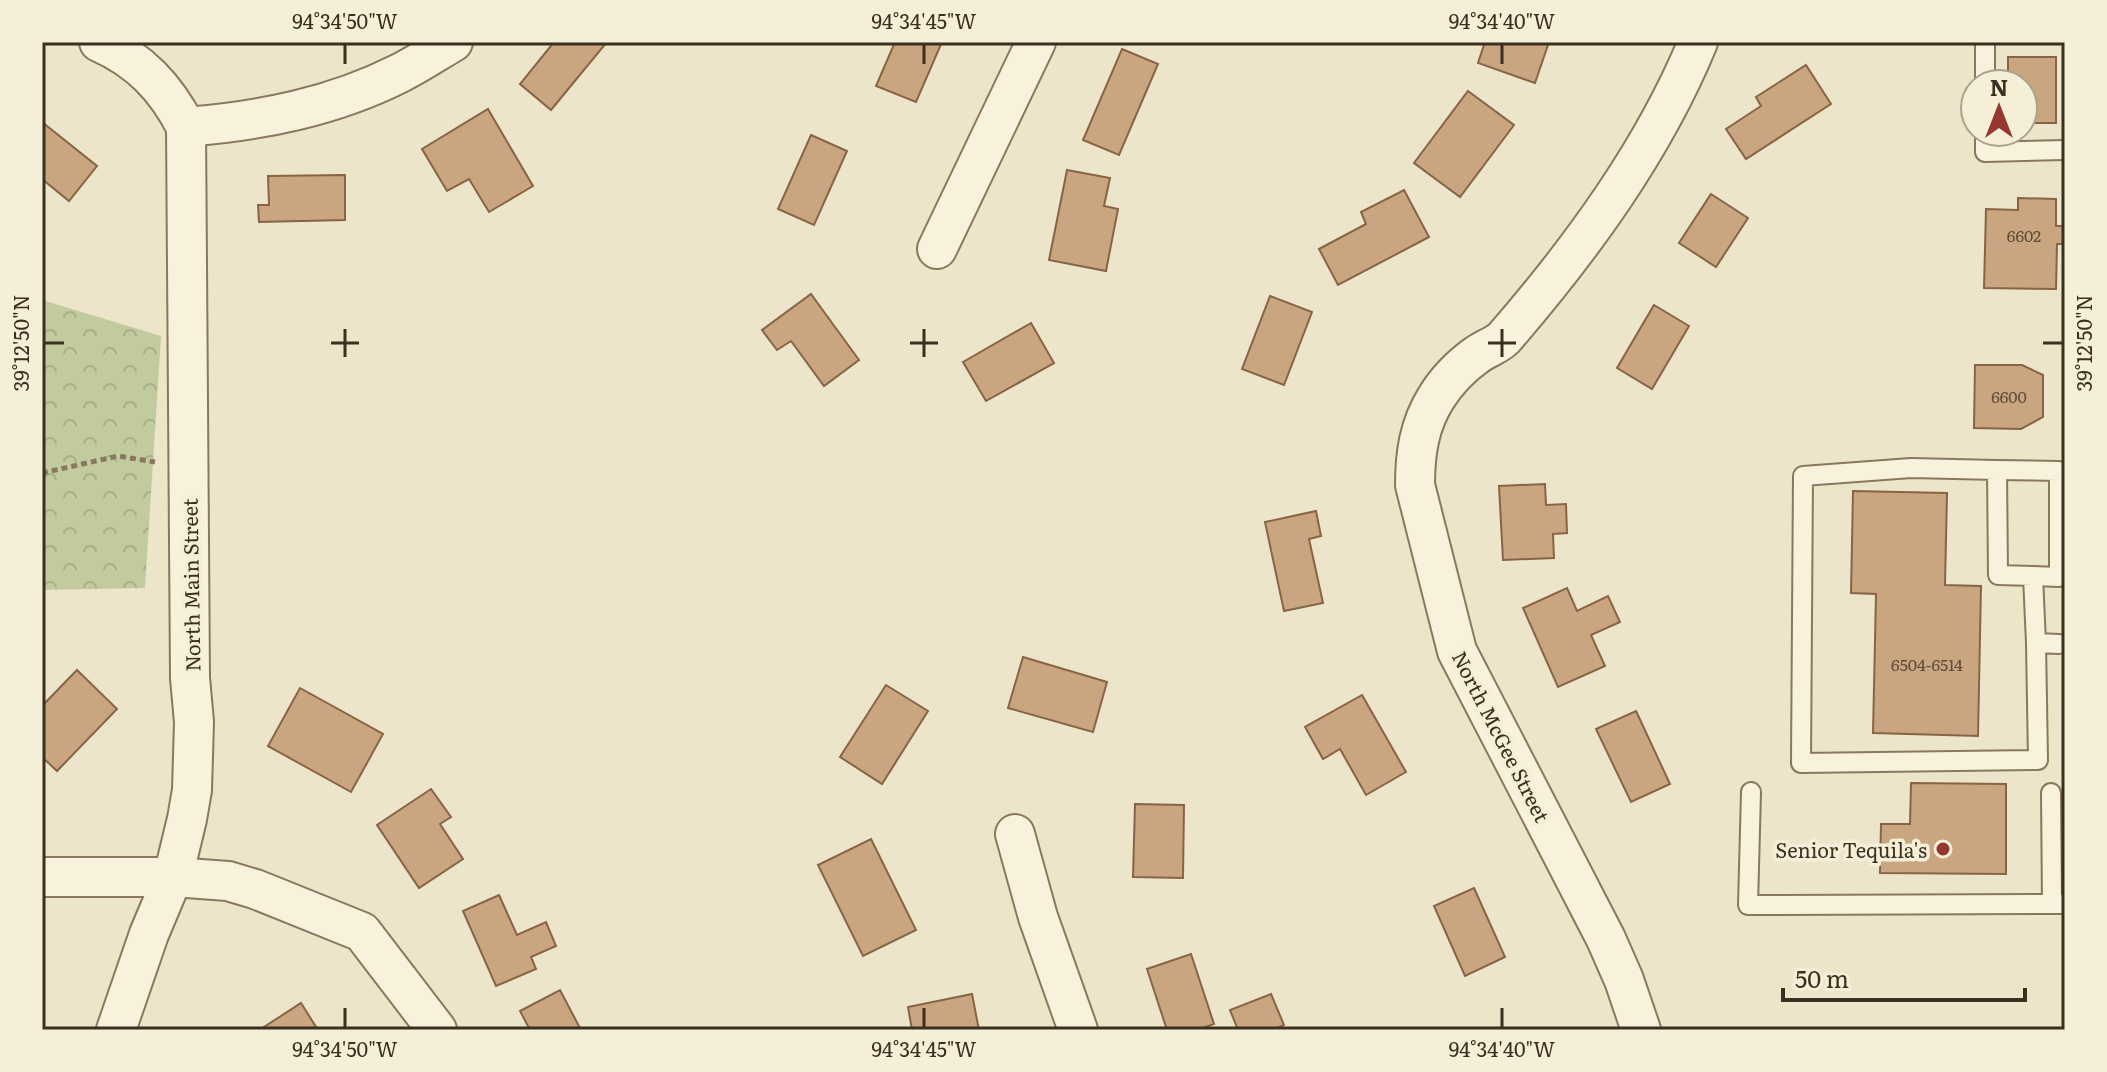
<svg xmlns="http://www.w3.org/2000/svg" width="2107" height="1072" viewBox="0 0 2107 1072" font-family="Literata,serif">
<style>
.forest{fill:url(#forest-crowns)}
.building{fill:#c9a580;stroke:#876445;stroke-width:2}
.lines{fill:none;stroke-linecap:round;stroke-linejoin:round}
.service-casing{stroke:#89785e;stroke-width:22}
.minor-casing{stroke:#89785e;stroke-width:42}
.path{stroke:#89785e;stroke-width:5;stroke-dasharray:6 4;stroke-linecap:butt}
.service{stroke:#f8f2dc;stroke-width:18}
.minor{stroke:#f8f2dc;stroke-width:38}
.ticks{fill:none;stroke:#3a2f21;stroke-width:3}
.poi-dot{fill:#953831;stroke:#f5efd8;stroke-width:3}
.labels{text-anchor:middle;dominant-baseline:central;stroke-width:7;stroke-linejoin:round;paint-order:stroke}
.number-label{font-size:16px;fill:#5e4c39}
.street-label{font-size:20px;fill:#3a2f21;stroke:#f5efd8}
.poi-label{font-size:20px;fill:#3a2f21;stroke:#f5efd8;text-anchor:end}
.neatline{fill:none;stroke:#3a2f21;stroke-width:3}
.ticks-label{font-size:20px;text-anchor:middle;fill:#3a2f21}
</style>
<defs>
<pattern id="forest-crowns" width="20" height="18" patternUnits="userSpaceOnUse" patternTransform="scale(2)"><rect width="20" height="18" fill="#c2cb9d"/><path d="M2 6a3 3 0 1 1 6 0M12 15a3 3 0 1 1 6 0" fill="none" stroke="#a7af87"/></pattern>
</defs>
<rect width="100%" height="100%" fill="#ede5c9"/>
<polygon class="forest" points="42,300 161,336 145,588 42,590"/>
<g class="building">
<polygon points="554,42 607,42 551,110 520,84"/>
<polygon points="895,42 942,42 916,102 876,86"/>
<polygon points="1485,42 1549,42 1535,83 1478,63"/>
<polygon points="1122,49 1158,64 1119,155 1083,140"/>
<polygon points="2008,57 2056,57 2056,123 2023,123 2023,84 2008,84"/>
<polygon points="1806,65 1831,104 1746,159 1726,129 1761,106 1756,97"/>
<polygon points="1468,91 1514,125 1460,197 1414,163"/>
<polygon points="488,109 533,186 489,212 469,179 447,191 422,149"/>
<polygon points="42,122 97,166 69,201 42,179"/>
<polygon points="811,135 847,151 814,225 778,209"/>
<polygon points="1067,170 1110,178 1104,206 1118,209 1106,271 1049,260"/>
<polygon points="345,175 345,220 259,222 258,205 269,205 268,176"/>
<polygon points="1404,190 1429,237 1338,285 1319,249 1366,224 1361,212"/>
<polygon points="1711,194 1748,218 1716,267 1679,243"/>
<polygon points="2018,198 2056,199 2056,226 2063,226 2063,244 2057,244 2056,289 1984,288 1986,209 2018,210"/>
<polygon points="811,294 859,360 824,386 791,341 777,350 762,330"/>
<polygon points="1270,296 1312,312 1284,385 1242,369"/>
<polygon points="1654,305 1689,326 1652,389 1617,368"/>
<polygon points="1031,323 1054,363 986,401 963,362"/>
<polygon points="1975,365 2022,365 2043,375 2043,417 2021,429 1974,428"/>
<polygon points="1545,484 1546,505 1566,504 1567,533 1553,534 1554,558 1503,560 1499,486"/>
<polygon points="1853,491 1947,493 1945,585 1981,586 1978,736 1873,733 1876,594 1851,593"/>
<polygon points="1316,511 1321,536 1309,539 1323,603 1284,611 1265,522"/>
<polygon points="1567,588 1577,611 1608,596 1620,622 1591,635 1605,666 1558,687 1523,608"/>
<polygon points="1023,657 1107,682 1093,732 1008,708"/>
<polygon points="77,670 117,709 57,771 42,757 42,706"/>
<polygon points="886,685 928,711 882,784 840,757"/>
<polygon points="300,688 383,734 351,792 268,746"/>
<polygon points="1362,695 1406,772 1366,795 1340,749 1323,759 1305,727"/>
<polygon points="1636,711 1670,784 1631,802 1596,729"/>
<polygon points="1911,783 2006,784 2006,874 1880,873 1881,824 1910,824"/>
<polygon points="431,789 451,817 440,824 463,859 419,888 377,825"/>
<polygon points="1135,804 1184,805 1183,878 1133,877"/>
<polygon points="871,839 916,930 863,956 818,865"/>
<polygon points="1474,888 1505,957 1465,976 1434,906"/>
<polygon points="499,895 517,935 546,922 556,946 531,957 536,969 496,986 463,911"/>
<polygon points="1191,954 1214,1024 1197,1030 1167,1030 1147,969"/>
<polygon points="560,990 581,1030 530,1030 520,1011"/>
<polygon points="972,994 979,1030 912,1030 908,1007"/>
<polygon points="1271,994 1284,1025 1273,1030 1238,1030 1230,1010"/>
<polygon points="301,1003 318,1030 262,1030 261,1029"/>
</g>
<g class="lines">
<g class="service-casing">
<g id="service">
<polyline points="1985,84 1985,42"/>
<polyline points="1985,132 1985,152 2065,150"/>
<polyline points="1997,470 2059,471 2059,577 2033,576"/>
<polyline points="2036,643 2033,576 1998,575 1997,470 1911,468 1803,476 1801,763 2038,760 2036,643 2059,644"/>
<polyline points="1751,792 1748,905 2065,904"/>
<polyline points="2051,793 2052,904"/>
</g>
</g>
<g class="minor-casing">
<g id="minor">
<path d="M99,42C140,60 166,88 186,127L190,678L194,722L192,790L187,819L173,877L149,934L116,1030"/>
<path d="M186,127C260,121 333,107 400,73C418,64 436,52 453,42"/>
<polyline points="937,249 1036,42"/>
<polyline points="1015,834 1038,917 1078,1030"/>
<polyline points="42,877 173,877 228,881 255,889 362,932 437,1030"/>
<path d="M1641,1030L1624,980L1606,939L1457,651L1415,485C1415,454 1419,425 1436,398C1447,380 1461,366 1478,354C1487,348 1497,345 1504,338C1581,249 1653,151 1698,42"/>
</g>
</g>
<polyline class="path" points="42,473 118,456 155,462"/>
<use href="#service" class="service"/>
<use href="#minor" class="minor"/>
</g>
<path class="ticks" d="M345,44V64M924,44V64M1502,44V64M345,329V357M924,329V357M1502,329V357M44,343H64M331,343H359M910,343H938M1488,343H1516M2043,343H2063M345,1008V1028M924,1008V1028M1502,1008V1028"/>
<circle class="poi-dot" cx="1943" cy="849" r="8"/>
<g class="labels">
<g class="number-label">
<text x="2024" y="235">6602</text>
<text x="2009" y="396">6600</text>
<text x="1927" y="664">6504-6514</text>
</g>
<g class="street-label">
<text transform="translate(190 585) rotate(-91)">North Main Street</text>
<text transform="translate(1502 736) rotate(63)">North McGee Street</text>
</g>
<g class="poi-label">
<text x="1927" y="849">Senior Tequila's</text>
</g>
</g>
<rect width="2107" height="1072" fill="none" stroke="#f5efd8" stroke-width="88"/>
<g transform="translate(1999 108)"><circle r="38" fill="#f5efd8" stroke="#aaa28f" stroke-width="2"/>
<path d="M0-6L14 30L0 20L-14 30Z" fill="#953831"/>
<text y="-12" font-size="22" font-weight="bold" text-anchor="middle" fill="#3a2f21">N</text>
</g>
<path d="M1783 988v12h242v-12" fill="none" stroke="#3a2f21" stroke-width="4"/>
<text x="1795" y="988" font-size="24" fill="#3a2f21" stroke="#f5efd8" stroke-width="6" paint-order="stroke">50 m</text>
<rect x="44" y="44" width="2019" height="984" class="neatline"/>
<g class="ticks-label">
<text x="345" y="29">94°34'50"W</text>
<text x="924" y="29">94°34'45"W</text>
<text x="1502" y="29">94°34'40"W</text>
<text transform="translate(22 343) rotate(-90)" y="7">39°12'50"N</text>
<text transform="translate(2085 343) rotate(-90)" y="7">39°12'50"N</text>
<text x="345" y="1057">94°34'50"W</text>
<text x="924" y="1057">94°34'45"W</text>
<text x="1502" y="1057">94°34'40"W</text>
</g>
</svg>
